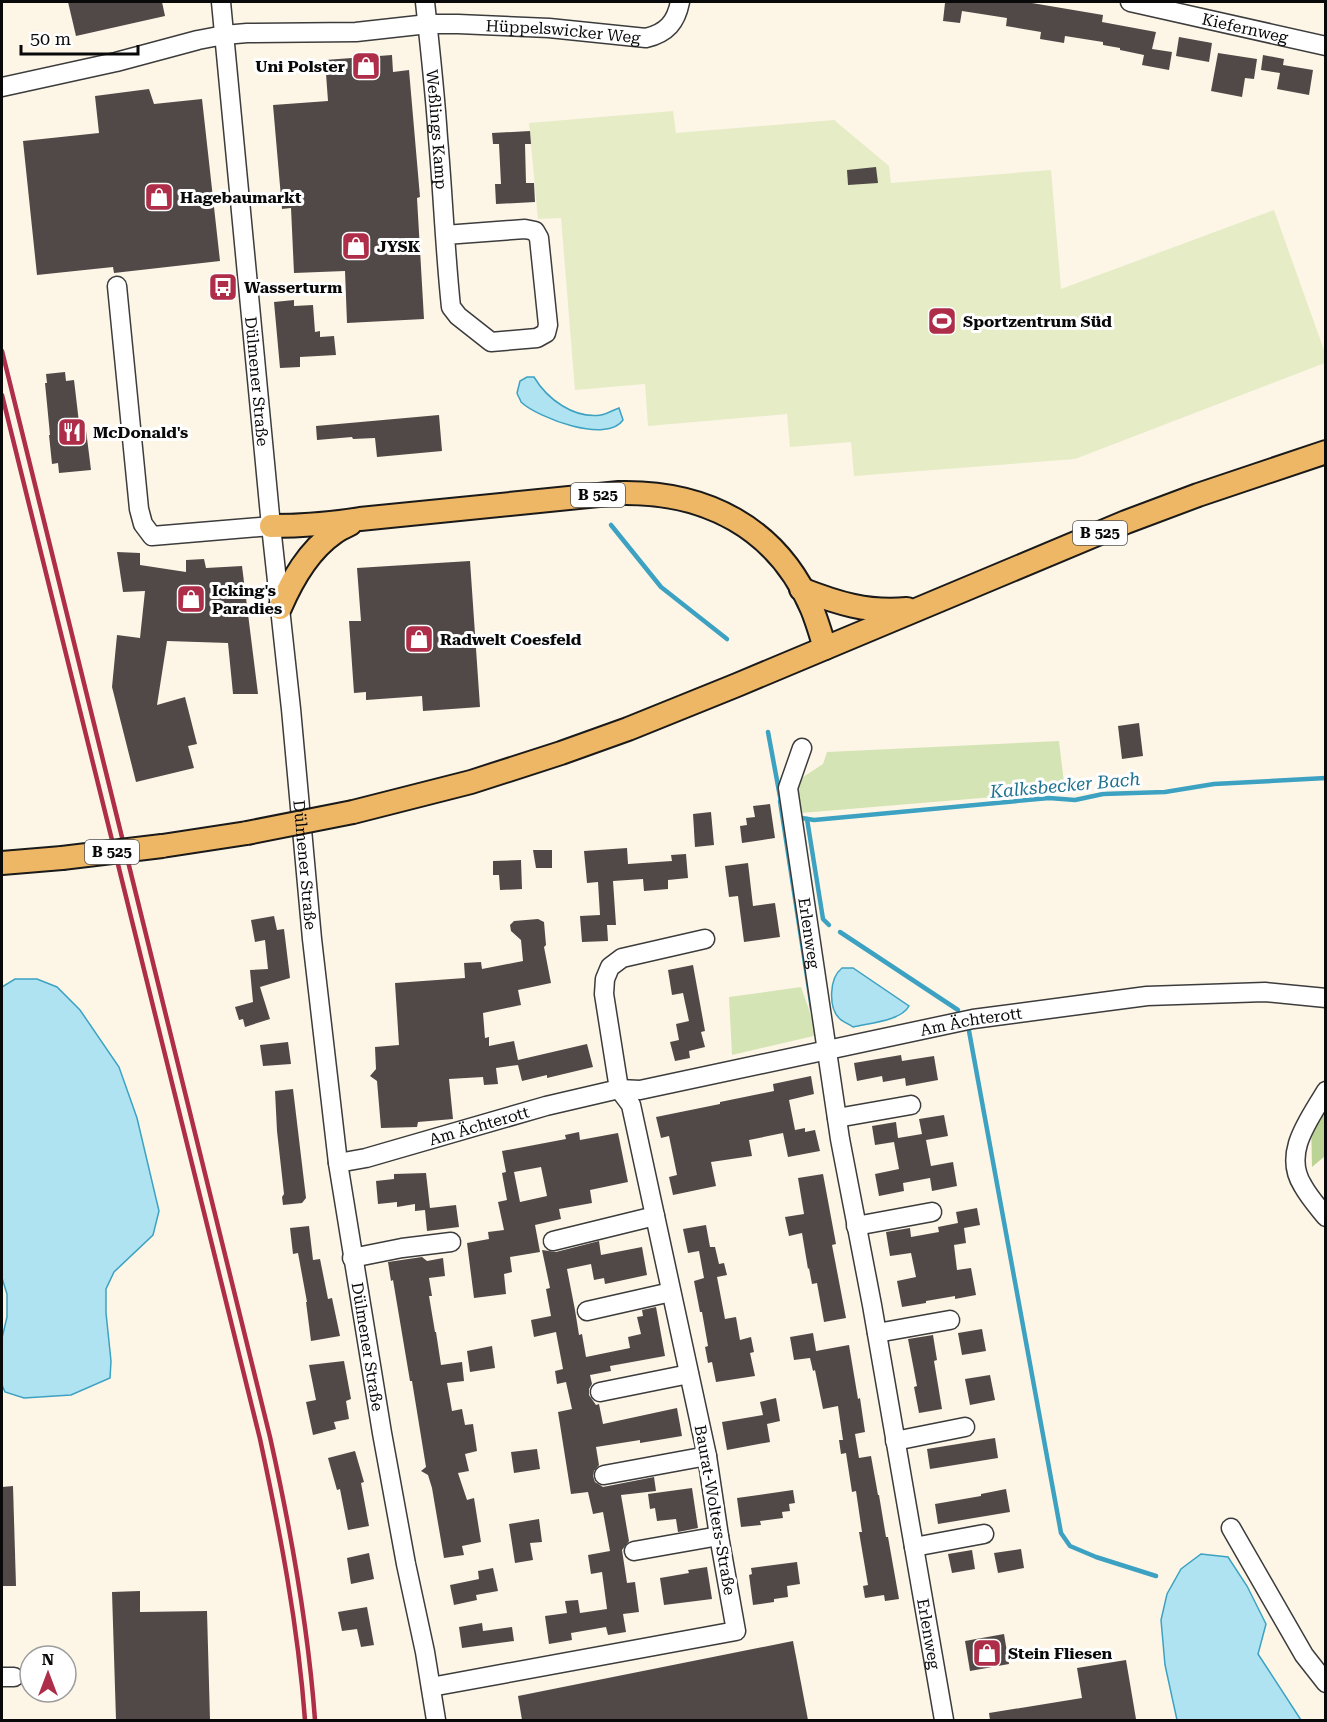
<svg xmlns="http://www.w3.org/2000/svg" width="1327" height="1722" viewBox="0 0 1327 1722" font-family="'Roboto Serif',serif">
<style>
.green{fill:#d5e4b5}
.forest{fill:#bbd495}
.pitch{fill:#e5ecc6}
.water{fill:#b0e3f1;stroke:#3da2c2;stroke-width:1.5}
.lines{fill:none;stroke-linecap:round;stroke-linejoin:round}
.stream{stroke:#3da2c2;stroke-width:4.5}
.building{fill:#514947;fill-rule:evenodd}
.minor-casing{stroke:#3c3c3c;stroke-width:21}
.major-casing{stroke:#1a1a1a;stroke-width:26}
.minor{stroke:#fff;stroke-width:18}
.major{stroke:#eeb766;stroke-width:22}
.rail{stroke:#ae2d48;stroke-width:4.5}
.major-bridge-casing{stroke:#1a1a1a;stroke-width:26;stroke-linecap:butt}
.major-bridge{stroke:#eeb766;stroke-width:22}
.labels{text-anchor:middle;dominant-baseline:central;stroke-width:6;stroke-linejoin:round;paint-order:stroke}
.shield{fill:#fff;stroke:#535353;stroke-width:1.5}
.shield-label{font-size:15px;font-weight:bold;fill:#090909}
.street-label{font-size:16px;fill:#090909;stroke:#fff}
.poi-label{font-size:16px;font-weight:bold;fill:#090909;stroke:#fff;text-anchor:start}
.water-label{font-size:18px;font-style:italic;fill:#1e7190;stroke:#fff}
</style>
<rect width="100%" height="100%" fill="#fdf6e7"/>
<g class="green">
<polygon points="1059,741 1065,791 801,813 796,786 803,777 823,764 827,752"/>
<polygon points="801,987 818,1035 732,1055 729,997"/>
</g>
<polygon class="forest" points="1325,1096 1325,1156 1312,1167 1311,1120"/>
<polygon class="pitch" points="673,111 676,133 834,120 889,166 891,183 1051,170 1061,289 1274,210 1325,353 1325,363 1075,459 854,476 851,442 790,447 787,414 648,426 645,384 575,390 561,218 538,219 529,123"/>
<g class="water">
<path d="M527,377H534C547,399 574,419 601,415C607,414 613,410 619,408L623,420C607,444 538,418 521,402C521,401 517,394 517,393L520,381Z"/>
<path d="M842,968H853L909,1006C901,1021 869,1023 853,1027C849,1024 843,1022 840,1019C828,1008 829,978 842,968Z"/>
<polygon points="15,979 37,979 57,987 80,1010 119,1067 137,1118 159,1211 153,1235 114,1272 106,1289 106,1313 111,1361 110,1378 71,1395 24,1398 5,1392 2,1385 2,1338 7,1317 7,1294 2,1278 2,987"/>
<polygon points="1201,1554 1228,1557 1247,1586 1266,1624 1258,1654 1301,1720 1177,1720 1165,1665 1161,1620 1167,1594 1181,1569"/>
</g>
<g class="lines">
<g class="stream">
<polyline points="611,525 661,587 727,639"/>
<polyline points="768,732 781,802"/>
<polyline points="780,801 812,1009"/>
<polyline points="802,818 814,820 1049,798 1075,800 1103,794 1165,792 1214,784 1326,778"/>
<polyline points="807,819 823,919 829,925"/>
<polyline points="840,932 958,1010"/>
<polyline points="969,1031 1061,1533 1070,1546 1096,1557 1156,1576"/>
</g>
</g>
<g class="building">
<polygon points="68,2 162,2 165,16 76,36"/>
<polygon points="948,2 1026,2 1103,15 1102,22 1156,32 1152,49 1172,52 1169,70 1142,65 1144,55 1120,50 1120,48 1103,45 1103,42 1065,36 1064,43 1040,39 1041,32 1006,26 1007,18 962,11 960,23 943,21 945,3 948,3"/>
<polygon points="1179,37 1212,43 1209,62 1176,56"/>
<polygon points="1218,53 1257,59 1254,79 1245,78 1242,97 1211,91"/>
<polygon points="392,55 393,72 409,70 420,197 417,198 424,319 347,323 345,271 294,273 291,208 282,209 273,105 328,101 325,60"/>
<polygon points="1263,55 1284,59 1283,65 1313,70 1309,95 1277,89 1280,73 1261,70"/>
<polygon points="149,89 154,104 202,99 220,261 114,273 113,267 37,275 23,141 99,133 95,96"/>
<polygon points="530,131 531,144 525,144 526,183 534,183 535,202 496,204 495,184 501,184 499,144 493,144 492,133"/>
<polygon points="876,167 878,183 848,185 847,170"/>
<polygon points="294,300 294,306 313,305 315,332 320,331 320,337 334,336 336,355 300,357 300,367 280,368 274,302"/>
<polygon points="65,372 66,381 74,380 80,431 86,430 91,470 59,473 58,463 52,464 49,435 50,435 45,383 47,383 46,374"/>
<polygon points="439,415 442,451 377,457 375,438 353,439 352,437 317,440 316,426"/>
<polygon points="117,552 140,553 140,565 186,572 186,560 204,559 206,568 242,566 258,694 233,694 228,643 167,641 157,705 185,697 197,744 188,746 194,768 136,782 112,687 117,635 140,638 145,591 123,592"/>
<polygon points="470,561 480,707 423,711 422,696 366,700 366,692 354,693 349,621 361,621 357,568"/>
<polygon points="1139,723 1143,756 1122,759 1118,726"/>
<polygon points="770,804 775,838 742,843 740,826 747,825 746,818 755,817 753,806"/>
<polygon points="711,812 714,845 695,847 693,814"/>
<polygon points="627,848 628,864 672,861 671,855 686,854 688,878 668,880 668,889 644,891 643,879 613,881 616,925 607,925 608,941 582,942 580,916 600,915 598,882 587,883 584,851"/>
<polygon points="533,850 552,850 552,868 536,868"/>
<polygon points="521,860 522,889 500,890 499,875 493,875 493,861"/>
<polygon points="748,863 753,906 775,903 780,937 744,942 738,896 729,897 725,866"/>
<polygon points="274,916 277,930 284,929 290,978 260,987 270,1019 245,1027 243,1019 239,1020 235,1007 253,1002 250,970 268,969 265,940 255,942 251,920"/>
<polygon points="538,919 544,922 546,945 544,947 551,983 518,990 521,1005 483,1013 485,1038 489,1037 489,1046 514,1041 518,1060 587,1044 593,1067 547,1078 547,1075 522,1081 518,1065 496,1068 498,1084 484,1085 483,1077 449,1079 453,1119 418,1122 417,1127 381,1128 377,1081 370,1076 376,1069 375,1047 399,1045 395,983 465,978 464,963 481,962 482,969 523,961 521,940 511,931 510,925 514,921"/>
<polygon points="693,965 705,1031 701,1032 705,1047 689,1051 690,1058 675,1061 670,1042 679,1040 676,1024 689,1021 683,993 672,995 668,970"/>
<polygon points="288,1042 291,1064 263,1066 260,1045"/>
<polygon points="901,1055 902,1061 934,1056 938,1080 906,1086 905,1078 883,1082 882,1076 857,1081 854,1063"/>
<polygon points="811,1076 814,1094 789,1100 795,1130 805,1128 805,1132 815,1130 820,1151 788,1157 783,1133 749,1140 752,1156 711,1162 716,1186 673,1195 669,1177 677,1175 669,1136 661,1138 656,1117 720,1104 720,1102 774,1091 773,1084"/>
<polygon points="293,1089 306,1198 302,1203 283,1205 282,1197 284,1194 277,1131 275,1091"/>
<polygon points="944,1115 948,1136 926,1140 931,1166 953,1162 957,1186 932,1191 930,1178 903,1183 904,1191 879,1196 875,1174 899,1169 894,1142 875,1145 872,1126 896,1122 898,1138 922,1134 919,1119"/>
<path d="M579,1132L580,1140L618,1133L628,1182L590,1190L592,1203L559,1209L561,1219L535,1225L540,1252L510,1257L512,1272L504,1274L506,1294L474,1298L467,1243L489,1239L488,1232L504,1230L498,1202L507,1200L502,1173L506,1172L502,1151L566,1139L565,1135ZM541,1167L547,1196L520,1202L514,1172Z"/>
<polygon points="426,1173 430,1208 456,1205 459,1227 427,1231 425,1210 415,1211 415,1204 397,1207 397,1202 378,1204 376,1181 394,1179 394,1174"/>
<polygon points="823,1174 836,1244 832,1245 846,1318 824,1322 817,1283 812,1284 809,1268 808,1269 802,1233 789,1236 785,1217 804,1214 798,1178"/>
<polygon points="977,1208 980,1225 964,1228 966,1243 954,1245 957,1270 971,1268 976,1295 955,1299 955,1296 926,1301 926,1303 902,1307 897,1281 916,1277 911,1253 890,1256 886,1232 910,1228 911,1237 939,1232 938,1227 958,1223 956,1212"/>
<polygon points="706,1225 710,1247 715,1247 719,1264 724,1263 727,1275 717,1277 725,1319 736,1317 740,1340 751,1337 754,1352 750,1353 755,1376 716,1382 712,1362 708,1363 705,1347 708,1346 702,1312 700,1312 694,1281 704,1278 699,1251 688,1253 683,1229"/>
<polygon points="309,1226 313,1260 320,1259 328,1299 332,1298 340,1336 311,1341 306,1302 307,1302 298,1253 293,1254 290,1228"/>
<polygon points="599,1241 601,1255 642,1247 647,1275 605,1284 604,1278 594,1280 591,1264 567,1269 575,1310 579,1335 582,1334 586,1357 630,1348 628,1337 641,1334 637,1317 643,1316 642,1310 656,1307 665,1356 610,1366 611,1371 590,1375 592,1384 589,1389 589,1395 596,1405 599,1404 603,1424 677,1408 682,1436 640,1443 640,1440 596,1447 599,1465 594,1471 593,1476 595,1482 600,1485 603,1487 654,1477 656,1491 621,1495 629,1541 622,1550 627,1583 635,1582 639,1612 623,1614 626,1632 608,1635 606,1627 571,1633 572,1640 549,1644 545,1616 567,1613 565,1601 578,1600 580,1613 607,1609 602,1572 591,1574 588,1555 610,1551 603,1512 593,1514 588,1492 571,1494 558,1412 572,1409 566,1382 557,1384 555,1371 563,1369 556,1332 534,1337 531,1320 551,1316 546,1289 550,1288 542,1250 556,1252"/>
<polygon points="422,1257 427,1261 443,1258 445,1276 429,1278 432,1296 429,1296 435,1332 436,1332 441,1365 462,1362 464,1381 447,1383 452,1411 462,1409 465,1425 473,1424 477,1451 465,1454 469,1471 458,1473 467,1500 474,1498 481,1542 462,1546 464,1555 444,1558 432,1488 428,1475 421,1471 426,1467 412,1381 410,1381 393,1280 391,1281 388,1262"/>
<polygon points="982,1329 986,1351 962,1355 958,1333"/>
<polygon points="813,1333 816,1351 849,1345 858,1399 860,1398 865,1432 855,1434 859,1458 871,1456 878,1495 879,1495 886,1537 888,1537 899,1599 885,1601 884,1595 865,1598 863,1586 868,1585 859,1532 862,1532 856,1491 852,1492 846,1453 841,1454 839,1440 843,1440 838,1406 823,1409 815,1370 813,1371 810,1358 794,1360 790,1337"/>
<polygon points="933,1335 937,1360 934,1361 942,1409 919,1413 914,1387 917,1386 908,1339"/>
<polygon points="492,1346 495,1368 470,1372 467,1351"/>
<polygon points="344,1361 351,1399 346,1401 349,1419 334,1422 336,1429 313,1435 306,1402 316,1400 309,1365"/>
<polygon points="990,1375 995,1400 970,1405 965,1379"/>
<polygon points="776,1398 780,1421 767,1424 770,1442 727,1450 722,1422 763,1415 760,1402"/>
<polygon points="995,1438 998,1458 930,1469 927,1449"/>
<polygon points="537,1449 540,1469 514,1473 511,1452"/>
<polygon points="355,1451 364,1482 361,1483 369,1526 348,1530 340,1489 337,1490 328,1458"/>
<polygon points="13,1486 16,1586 2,1586 2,1487"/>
<polygon points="692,1488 698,1528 678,1532 676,1519 657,1521 655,1508 650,1509 648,1494"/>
<polygon points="1006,1489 1010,1512 938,1524 935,1504 981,1496 981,1494"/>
<polygon points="793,1490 795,1503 789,1504 790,1511 782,1512 783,1518 760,1521 761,1525 741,1527 737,1498"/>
<polygon points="539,1519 542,1542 530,1543 533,1560 515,1563 509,1524"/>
<polygon points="1021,1549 1024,1568 998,1573 994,1553"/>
<polygon points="972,1550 975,1569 952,1573 948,1554"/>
<polygon points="369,1553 374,1579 351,1584 347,1558"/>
<polygon points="797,1562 800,1584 787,1586 788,1597 774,1599 774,1602 753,1605 749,1575 752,1574 751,1568"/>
<polygon points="707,1567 712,1599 664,1605 660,1578 689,1573 688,1570"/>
<polygon points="493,1568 498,1591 476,1595 477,1600 454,1605 450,1585 479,1579 478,1571"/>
<polygon points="140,1591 140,1612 207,1611 210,1720 116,1720 112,1592"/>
<polygon points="367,1607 374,1645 361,1647 357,1629 342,1631 338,1612"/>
<polygon points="482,1623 483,1631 512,1627 514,1641 462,1648 459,1627"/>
<polygon points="1004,1634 1009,1664 970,1671 965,1641"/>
<polygon points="793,1641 808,1720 522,1720 518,1696"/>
<polygon points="1126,1660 1136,1719 1125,1720 990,1720 989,1713 1082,1698 1077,1668"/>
</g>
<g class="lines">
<g class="minor-casing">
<g id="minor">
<path id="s1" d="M221,2L271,526L291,709L312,939L338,1163L382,1433L406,1564L425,1652L436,1720"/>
<path id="s2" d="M425,2C430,47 435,92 438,138C443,194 445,251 451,307L458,316L491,342L537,338L546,333L548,325L539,238L535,231L525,229L445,235"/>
<path id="s3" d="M1130,2L1326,46"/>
<path id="s4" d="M2,87L116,62L198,40L224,35L247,33L356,32L428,24H458L549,28L646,38C667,33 676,22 680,2"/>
<polyline points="117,286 139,509 143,524 152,536 271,526"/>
<path id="s5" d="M802,748L788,788L840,1139L872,1305L944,1720"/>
<path d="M1326,1091C1309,1120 1282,1153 1303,1186C1309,1197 1318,1207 1326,1217"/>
<polyline points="837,1118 911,1105"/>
<path id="s6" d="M338,1163L366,1158L546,1106L619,1089L640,1090L973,1019L1147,996L1265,992L1326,998"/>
<polyline points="856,1226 932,1212"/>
<polyline points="553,1241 655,1216"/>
<polyline points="352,1258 402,1248 451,1242"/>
<polyline points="587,1311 671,1292"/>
<polyline points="877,1333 950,1320"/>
<polyline points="600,1392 689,1374"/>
<polyline points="895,1441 965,1427"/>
<polyline points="604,1475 707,1456"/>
<polyline points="1231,1528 1304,1655 1326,1683"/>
<polyline points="914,1547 984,1534"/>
<polyline points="634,1551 719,1536"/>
<polyline points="2,1677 14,1677"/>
<polyline points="431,1687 736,1631 719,1536 707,1456 631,1105 619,1089 604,994 605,979 610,967 622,958 705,939"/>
</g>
</g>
<g class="major-casing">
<g id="major">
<path d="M271,526C301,526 330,524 360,519L619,493C705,491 777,527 812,609C817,621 821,635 825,648"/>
<path d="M801,589C837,603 868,613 907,609"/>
<path d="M280,608C292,580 308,551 334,533C339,529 345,527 350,524"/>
<polyline points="353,812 471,782 561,753 628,729 737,685 1126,522 1198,495 1326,452"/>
<polyline points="162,846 247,833"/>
<polyline points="2,863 62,858"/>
</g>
</g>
<use href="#minor" class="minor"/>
<use href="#major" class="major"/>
<g class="rail">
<path d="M2,351L270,1437C291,1531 308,1625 315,1720"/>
<path d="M2,395L260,1439C280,1532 298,1625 305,1720"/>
</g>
<g class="major-bridge-casing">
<g id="major-bridge">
<polyline points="247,833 353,812"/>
<polyline points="62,858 162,846"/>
</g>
</g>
<use href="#major-bridge" class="major-bridge"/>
</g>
<defs>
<g id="shop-square" transform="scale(1.5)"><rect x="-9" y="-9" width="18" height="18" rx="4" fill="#ae2d48" stroke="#fff"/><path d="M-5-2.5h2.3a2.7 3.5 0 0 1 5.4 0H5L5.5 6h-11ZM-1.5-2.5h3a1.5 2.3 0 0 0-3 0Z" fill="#fff"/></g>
<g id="bus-square" transform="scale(1.5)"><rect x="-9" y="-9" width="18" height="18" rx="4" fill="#ae2d48" stroke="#fff"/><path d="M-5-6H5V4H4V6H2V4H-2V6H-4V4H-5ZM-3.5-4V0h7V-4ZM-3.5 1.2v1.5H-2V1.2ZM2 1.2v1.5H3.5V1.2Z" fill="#fff"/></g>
<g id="stadium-square" transform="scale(1.5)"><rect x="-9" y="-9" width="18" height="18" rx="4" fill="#ae2d48" stroke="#fff"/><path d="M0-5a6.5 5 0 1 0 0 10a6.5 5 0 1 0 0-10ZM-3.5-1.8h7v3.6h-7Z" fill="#fff"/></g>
<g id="restaurant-square" transform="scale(1.5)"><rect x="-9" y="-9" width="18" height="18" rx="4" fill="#ae2d48" stroke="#fff"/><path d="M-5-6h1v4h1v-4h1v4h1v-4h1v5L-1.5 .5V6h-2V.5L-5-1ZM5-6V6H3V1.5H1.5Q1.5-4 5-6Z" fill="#fff"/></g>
</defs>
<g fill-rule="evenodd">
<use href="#shop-square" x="366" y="66"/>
<use href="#shop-square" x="159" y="197"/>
<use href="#shop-square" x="356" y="246"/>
<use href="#bus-square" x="223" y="287"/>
<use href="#stadium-square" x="942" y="321"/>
<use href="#restaurant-square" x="72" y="432"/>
<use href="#shop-square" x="191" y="599"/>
<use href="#shop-square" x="419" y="639"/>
<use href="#shop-square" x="987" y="1653"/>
</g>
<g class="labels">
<g class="shield">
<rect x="571" y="483" width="54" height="24" rx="4.5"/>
<rect x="1073" y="521" width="54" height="24" rx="4.5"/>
<rect x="85" y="840" width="54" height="24" rx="4.5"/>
</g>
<g class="shield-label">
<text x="598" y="495">B 525</text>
<text x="1100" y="533">B 525</text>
<text x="112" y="852">B 525</text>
</g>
<g class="street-label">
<text stroke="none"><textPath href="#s3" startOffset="118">Kiefernweg</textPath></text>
<text stroke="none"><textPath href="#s4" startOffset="568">Hüppelswicker Weg</textPath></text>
<text stroke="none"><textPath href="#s2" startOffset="128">Weßlings Kamp</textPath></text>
<text stroke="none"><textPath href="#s1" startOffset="381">Dülmener Straße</textPath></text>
<text stroke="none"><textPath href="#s1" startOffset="867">Dülmener Straße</textPath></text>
<text stroke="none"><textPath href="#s5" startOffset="189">Erlenweg</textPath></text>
<text stroke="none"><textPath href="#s6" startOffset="650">Am Ächterott</textPath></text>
<text stroke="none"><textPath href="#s6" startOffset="146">Am Ächterott</textPath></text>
<text stroke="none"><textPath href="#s1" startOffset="1353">Dülmener Straße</textPath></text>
<text transform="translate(715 1510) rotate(80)">Baurat-Wolters-Straße</text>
<text stroke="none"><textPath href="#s5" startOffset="900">Erlenweg</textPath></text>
</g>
<g class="poi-label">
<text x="345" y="66" text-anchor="end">Uni Polster</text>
<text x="180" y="197">Hagebaumarkt</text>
<text x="377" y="246">JYSK</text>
<text x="244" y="287">Wasserturm</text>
<text x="963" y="321">Sportzentrum Süd</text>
<text x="93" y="432">McDonald's</text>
<text x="212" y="590">Icking's<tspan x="212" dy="18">Paradies</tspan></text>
<text x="440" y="639">Radwelt Coesfeld</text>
<text x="1008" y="1653">Stein Fliesen</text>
</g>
<g class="water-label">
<text transform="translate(1065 785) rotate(-5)">Kalksbecker Bach</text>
</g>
</g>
<rect width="1327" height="1722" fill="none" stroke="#090909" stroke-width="6"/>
<g transform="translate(48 1674)"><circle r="28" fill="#ffffff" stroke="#9d9d9d" stroke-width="1.5"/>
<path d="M0-4.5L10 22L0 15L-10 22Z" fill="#ae2d48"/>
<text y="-9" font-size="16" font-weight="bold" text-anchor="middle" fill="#090909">N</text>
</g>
<path d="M21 45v9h117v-9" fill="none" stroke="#090909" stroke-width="3"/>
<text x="30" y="45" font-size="18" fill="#090909" stroke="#ffffff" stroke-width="4.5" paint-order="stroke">50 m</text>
</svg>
